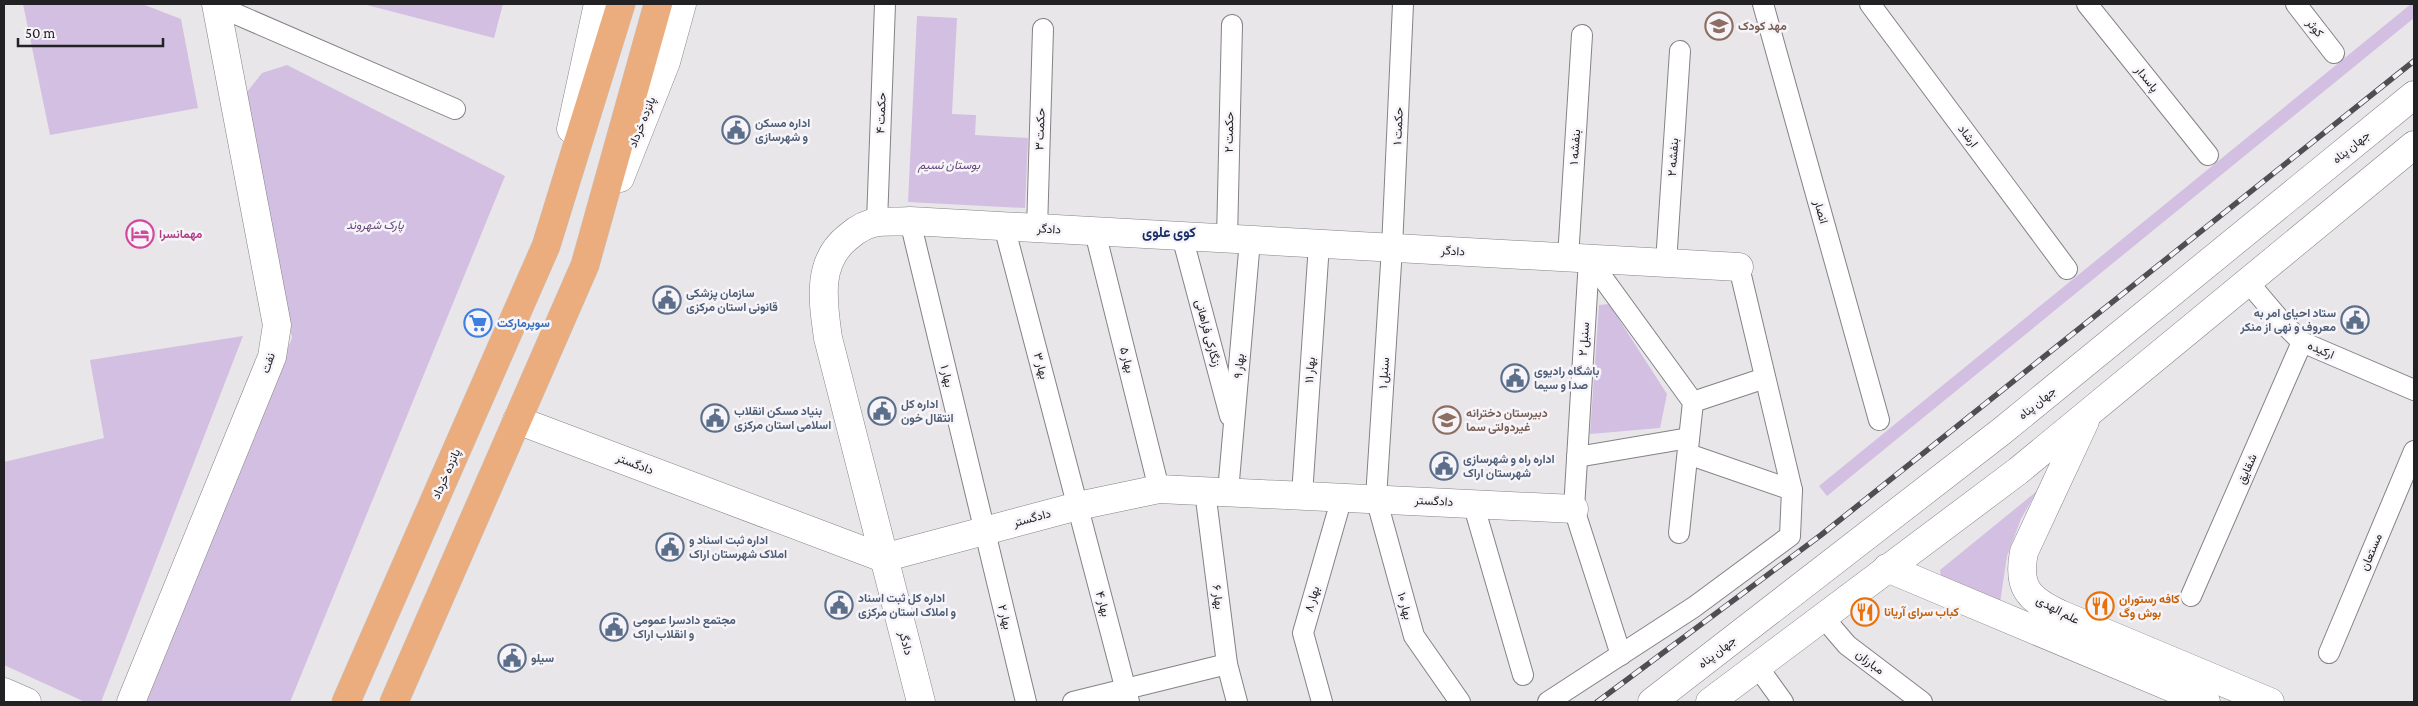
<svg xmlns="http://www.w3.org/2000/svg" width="2418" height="706" viewBox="0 0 2418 706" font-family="'Crimson Pro',Vazirmatn,serif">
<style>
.green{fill:#d3bfe1}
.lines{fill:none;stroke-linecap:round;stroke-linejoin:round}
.street-casing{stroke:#848286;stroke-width:22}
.secondary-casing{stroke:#848286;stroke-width:29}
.primary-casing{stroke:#c6c5c6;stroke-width:29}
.street{stroke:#fff;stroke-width:20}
.secondary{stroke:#fff;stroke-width:28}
.primary{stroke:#ebad7d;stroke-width:28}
.rail-casing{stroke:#504e51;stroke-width:5.5}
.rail{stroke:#f6f4f8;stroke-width:4;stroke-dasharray:11;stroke-linecap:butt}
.labels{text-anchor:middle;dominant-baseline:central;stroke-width:5;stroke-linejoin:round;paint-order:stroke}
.education-label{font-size:12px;font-weight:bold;fill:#785e54;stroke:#f6f4f8;text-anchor:start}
.street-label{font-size:12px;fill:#222123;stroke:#f6f4f8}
.service-label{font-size:12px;font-weight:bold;fill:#4e5e75;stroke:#f6f4f8;text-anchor:start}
.park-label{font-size:12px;font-style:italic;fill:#66477a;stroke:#f6f4f8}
.hotel-label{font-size:12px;font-weight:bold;fill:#b23c85;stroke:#f6f4f8;text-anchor:start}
.shop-label{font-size:12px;font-weight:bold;fill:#366cbe;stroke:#f6f4f8;text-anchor:start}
.food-label{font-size:12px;font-weight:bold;fill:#c56008;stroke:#f6f4f8;text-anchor:start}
.neighbourhood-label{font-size:14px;font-weight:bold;fill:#172f65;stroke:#f6f4f8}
</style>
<rect width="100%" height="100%" fill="#e9e6ea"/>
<g class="green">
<polygon points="23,4 142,4 181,19 198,108 50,135"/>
<polygon points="363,4 503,4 494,38"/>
<polygon points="2411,4 2414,4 2414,18 1827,496 1819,486"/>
<polygon points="917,16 957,18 952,114 976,115 975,135 1028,138 1025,208 908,202"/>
<polygon points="287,65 505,176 290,702 145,702 292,338 247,92 262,73"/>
<polygon points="1609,304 1667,394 1660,428 1590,434 1599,305"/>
<polygon points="243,336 101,702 85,702 4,665 4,462 104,438 90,360"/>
<polygon points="2037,491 2021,519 2007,556 2000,603 1941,578 1940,570"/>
</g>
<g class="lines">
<g class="street-casing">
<g id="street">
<polyline points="213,4 455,109"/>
<polyline points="1403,4 1392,248 1376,498 1414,636 1460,702"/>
<polyline points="1763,4 1879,420"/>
<polyline points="1870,4 2067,269"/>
<polyline points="2087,4 2208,155"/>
<polyline points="2296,4 2334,53"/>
<polyline points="910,221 1026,702"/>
<polyline points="877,222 885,4"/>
<polyline points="1004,226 1129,702"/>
<polyline points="1037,229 1043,29"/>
<polyline points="1095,232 1159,489"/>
<polyline points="1182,236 1230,416"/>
<polyline points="1227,239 1232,25"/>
<polyline points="1568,258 1582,35"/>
<polyline points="1589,259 1574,509 1621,655"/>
<polyline points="1589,259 1693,402 1679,533"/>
<polyline points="1666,263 1680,51"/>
<polyline points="2248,282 2281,321 2302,342 2414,390"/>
<polyline points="1693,402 1765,378"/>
<polyline points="1688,454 1792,490"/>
<polyline points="1577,457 1689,438"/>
<polyline points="1205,491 1227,664 1237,702"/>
<polyline points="1228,492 1250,240"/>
<polyline points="1302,495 1319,244"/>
<polyline points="1473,503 1523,675"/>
<polyline points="2191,596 2302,342"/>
<polyline points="1823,617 1847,645 1922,702"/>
<polyline points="2329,653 2414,451"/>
<polyline points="1757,666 1783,702"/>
<polyline points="1073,702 1227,664"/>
<polyline points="1322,702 1303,633 1342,497"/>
<polyline points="1548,702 1694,607 1790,536 1792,490 1739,267"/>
</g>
</g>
<g class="secondary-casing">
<g id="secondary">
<polyline points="571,129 598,4"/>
<polyline points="620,178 666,62 682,4"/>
<polyline points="517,420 883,558 1078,506 1159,489 1574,509"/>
<path d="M2085,421L2024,552C2017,587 2028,599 2060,614L2270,702"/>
<polyline points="1887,568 2206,702"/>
<polyline points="4,692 27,702"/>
<polyline points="131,702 272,357 277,325 216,4"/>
<path d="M921,702L828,338C823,302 816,262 848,237C856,230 868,223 879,222C889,221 900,222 910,221L1739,267"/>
<polyline points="1652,702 2002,431 2414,95"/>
<polyline points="1710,702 2018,471 2414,145"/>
</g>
</g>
<g class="primary-casing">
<g id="primary">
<polyline points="346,702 546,246 621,4"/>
<polyline points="394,702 585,265 658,4"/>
</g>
</g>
<use href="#street" class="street"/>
<use href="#secondary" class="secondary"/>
<use href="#primary" class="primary"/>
<g class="rail-casing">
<polyline id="rail" points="1597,702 1821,535 2414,61"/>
</g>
<use href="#rail" class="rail"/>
</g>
<defs>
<g id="school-ring" transform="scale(1.4375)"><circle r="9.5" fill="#f6f4f8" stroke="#8d6e63" stroke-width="1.5"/><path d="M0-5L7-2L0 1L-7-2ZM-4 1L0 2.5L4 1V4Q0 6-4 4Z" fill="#8d6e63"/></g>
<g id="civic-ring" transform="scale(1.4375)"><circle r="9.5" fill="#f6f4f8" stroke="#5c6f8a" stroke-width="1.5"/><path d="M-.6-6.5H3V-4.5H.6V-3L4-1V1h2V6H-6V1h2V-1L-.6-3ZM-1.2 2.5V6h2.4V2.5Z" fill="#5c6f8a"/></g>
<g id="hotel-ring" transform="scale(1.4375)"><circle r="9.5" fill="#f6f4f8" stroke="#d1479c" stroke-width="1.5"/><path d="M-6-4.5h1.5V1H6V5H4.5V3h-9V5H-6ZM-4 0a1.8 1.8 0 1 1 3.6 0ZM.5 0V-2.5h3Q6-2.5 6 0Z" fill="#d1479c"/></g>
<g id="supermarket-ring" transform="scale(1.4375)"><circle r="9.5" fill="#f6f4f8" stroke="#3f7fe0" stroke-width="1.5"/><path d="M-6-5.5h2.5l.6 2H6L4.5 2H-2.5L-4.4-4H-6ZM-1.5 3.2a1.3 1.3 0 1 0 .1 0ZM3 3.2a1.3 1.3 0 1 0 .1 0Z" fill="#3f7fe0"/></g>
<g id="restaurant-ring" transform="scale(1.4375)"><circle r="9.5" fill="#f6f4f8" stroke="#e8710a" stroke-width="1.5"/><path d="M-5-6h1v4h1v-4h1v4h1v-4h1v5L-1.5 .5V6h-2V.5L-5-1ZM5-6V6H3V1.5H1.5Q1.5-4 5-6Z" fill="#e8710a"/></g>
</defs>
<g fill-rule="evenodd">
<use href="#school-ring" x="1719" y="26"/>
<use href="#civic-ring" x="736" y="130"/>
<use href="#hotel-ring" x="140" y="234"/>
<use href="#civic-ring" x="667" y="300"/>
<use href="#civic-ring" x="2355" y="320"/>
<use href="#supermarket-ring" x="478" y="323"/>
<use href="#civic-ring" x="1515" y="378"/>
<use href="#civic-ring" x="882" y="411"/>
<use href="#civic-ring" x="715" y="418"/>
<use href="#school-ring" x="1447" y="420"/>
<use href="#civic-ring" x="1444" y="466"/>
<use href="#civic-ring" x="670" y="547"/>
<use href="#civic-ring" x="839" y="605"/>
<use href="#restaurant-ring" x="2100" y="606"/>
<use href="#restaurant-ring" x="1865" y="612"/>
<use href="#civic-ring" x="614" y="627"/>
<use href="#civic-ring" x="512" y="658"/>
</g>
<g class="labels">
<g class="education-label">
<text x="1738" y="26">مهد کودک</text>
<text x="1466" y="413">دبیرستان دخترانه<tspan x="1466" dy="14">غیردولتی سما</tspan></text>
</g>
<g class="street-label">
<text transform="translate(2315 28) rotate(52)">کوثر</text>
<text transform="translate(2147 79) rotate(51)">پاسدار</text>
<text transform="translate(881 113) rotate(-88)">حکمت ۴</text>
<text transform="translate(642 122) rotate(-68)">پانزده خرداد</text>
<text transform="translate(1398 126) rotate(-88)">حکمت ۱</text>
<text transform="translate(1040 129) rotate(-88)">حکمت ۳</text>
<text transform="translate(1229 132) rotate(-89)">حکمت ۲</text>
<text transform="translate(1968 136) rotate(53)">ارشاد</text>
<text transform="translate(1575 147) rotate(-86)">بنفشه ۱</text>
<text transform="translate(2351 147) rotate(-39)">جهان پناه</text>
<text transform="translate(1673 157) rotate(-86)">بنفشه ۲</text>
<text transform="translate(1821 212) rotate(74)">انصار</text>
<text transform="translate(1049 229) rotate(3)">دادگر</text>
<text transform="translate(1453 251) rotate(3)">دادگر</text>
<text transform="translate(1208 333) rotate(75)">زنگارکی فراهانی</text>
<text transform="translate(1584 339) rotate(-86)">سنبل ۲</text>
<text transform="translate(2321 350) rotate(23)">ارکیده</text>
<text transform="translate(1127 360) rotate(76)">بهار ۵</text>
<text transform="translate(268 363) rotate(-71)">نفت</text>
<text transform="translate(1041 366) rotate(75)">بهار ۳</text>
<text transform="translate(1239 366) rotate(-85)">بهار ۹</text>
<text transform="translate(1310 370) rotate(-86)">بهار ۱۱</text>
<text transform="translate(1384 373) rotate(-86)">سنبل ۱</text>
<text transform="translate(947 376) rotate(77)">بهار ۱</text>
<text transform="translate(2037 403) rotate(-39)">جهان پناه</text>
<text transform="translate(635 464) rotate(21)">دادگستر</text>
<text transform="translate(2247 469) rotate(-66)">شقایق</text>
<text transform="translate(446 474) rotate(-66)">پانزده خرداد</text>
<text transform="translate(1434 501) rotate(3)">دادگستر</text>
<text transform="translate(1032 518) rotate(-15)">دادگستر</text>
<text transform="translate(2371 552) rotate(-67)">مستعان</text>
<text transform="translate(1218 597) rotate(83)">بهار ۶</text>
<text transform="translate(1312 599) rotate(-74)">بهار ۸</text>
<text transform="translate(1103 604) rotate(75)">بهار ۴</text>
<text transform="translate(1405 606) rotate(75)">بهار ۱۰</text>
<text transform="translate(2058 610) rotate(28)">علم الهدی</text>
<text transform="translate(1005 617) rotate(76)">بهار ۲</text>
<text transform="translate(906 643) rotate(75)">دادگر</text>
<text transform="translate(1717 652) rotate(-38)">جهان پناه</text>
<text transform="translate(1870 662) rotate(37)">مبارزان</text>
</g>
<g class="service-label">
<text x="755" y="123">اداره مسکن<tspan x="755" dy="14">و شهرسازی</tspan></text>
<text x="686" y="293">سازمان پزشکی<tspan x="686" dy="14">قانونی استان مرکزی</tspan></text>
<text x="2336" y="313" text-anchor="end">ستاد احیای امر به<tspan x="2336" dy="14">معروف و نهی از منکر</tspan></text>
<text x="1534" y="371">باشگاه رادیوی<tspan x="1534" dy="14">صدا و سیما</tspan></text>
<text x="901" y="404">اداره کل<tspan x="901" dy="14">انتقال خون</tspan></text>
<text x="734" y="411">بنیاد مسکن انقلاب<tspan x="734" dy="14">اسلامی استان مرکزی</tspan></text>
<text x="1463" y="459">اداره راه و شهرسازی<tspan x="1463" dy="14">شهرستان اراک</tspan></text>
<text x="689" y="540">اداره ثبت اسناد و<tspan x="689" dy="14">املاک شهرستان اراک</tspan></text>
<text x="858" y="598">اداره کل ثبت اسناد<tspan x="858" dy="14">و املاک استان مرکزی</tspan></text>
<text x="633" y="620">مجتمع دادسرا عمومی<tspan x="633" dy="14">و انقلاب اراک</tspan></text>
<text x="531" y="658">سیلو</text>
</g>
<g class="park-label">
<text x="949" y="165">بوستان نسیم</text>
<text x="375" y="225">پارک شهروند</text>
</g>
<g class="hotel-label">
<text x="159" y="234">مهمانسرا</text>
</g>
<g class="shop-label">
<text x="497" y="323">سوپرمارکت</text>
</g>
<g class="food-label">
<text x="2119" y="599">کافه رستوران<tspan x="2119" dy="14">بوش وگ</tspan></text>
<text x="1884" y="612">کباب سرای آریانا</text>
</g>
<g class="neighbourhood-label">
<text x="1169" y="232">کوی علوی</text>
</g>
</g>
<rect width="2418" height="706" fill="none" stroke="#222123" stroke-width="10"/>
<path d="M18 38v8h145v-8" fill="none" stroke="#222123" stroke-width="2.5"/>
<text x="25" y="38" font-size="15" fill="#222123" stroke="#f6f4f8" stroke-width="4" paint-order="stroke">50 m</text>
</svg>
